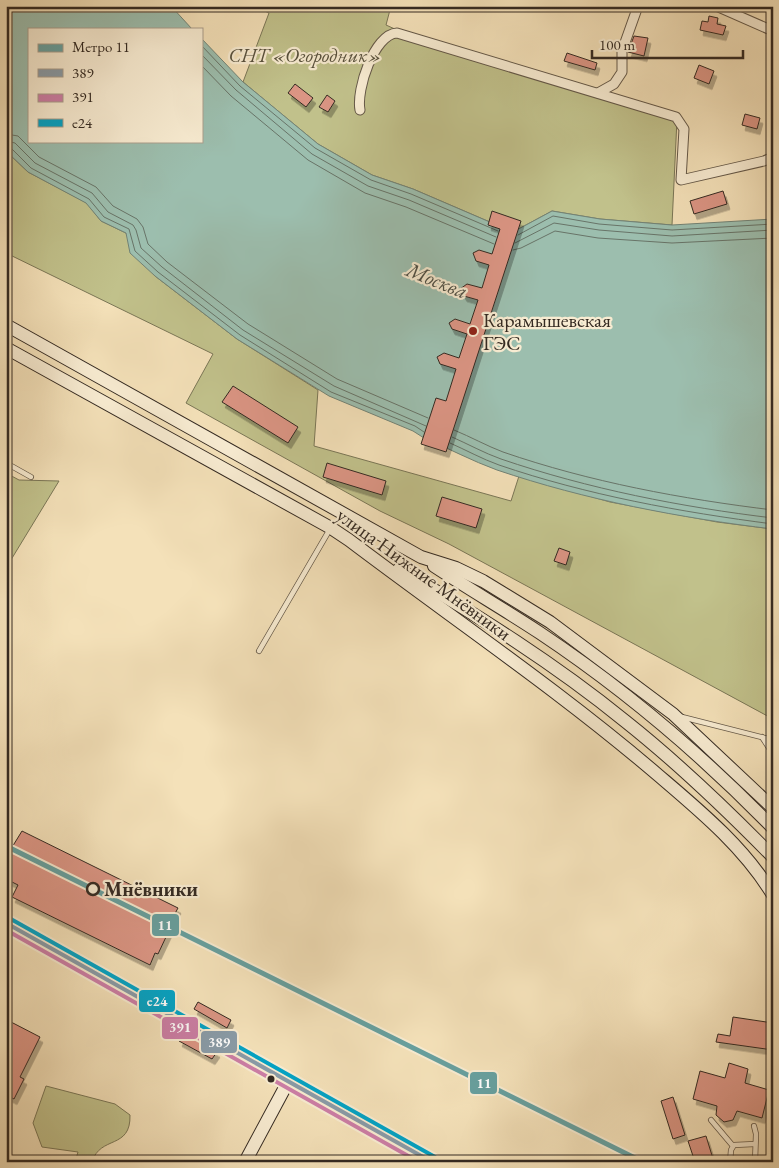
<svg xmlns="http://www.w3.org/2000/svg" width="779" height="1168" viewBox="0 0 779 1168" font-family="'EB Garamond',serif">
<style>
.green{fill:#c1c18b;stroke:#7a7656}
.water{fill:#9cbeae;stroke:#728376}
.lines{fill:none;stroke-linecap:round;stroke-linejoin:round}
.shore{stroke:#687468;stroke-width:1}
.building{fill:#db9584;stroke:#342a22;filter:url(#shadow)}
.lane-casing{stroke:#645848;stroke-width:6}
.street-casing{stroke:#645848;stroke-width:11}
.secondary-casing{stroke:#342a22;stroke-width:14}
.lane{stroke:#f8ecd2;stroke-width:4.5}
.street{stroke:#f8ecd2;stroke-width:9}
.secondary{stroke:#f8ecd2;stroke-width:12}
.bus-1-casing{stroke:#f8ecd2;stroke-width:8}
.bus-2-casing{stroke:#f8ecd2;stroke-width:8}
.bus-3-casing{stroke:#f8ecd2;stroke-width:8}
.bus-1{stroke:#899ba7;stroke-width:4}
.bus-2{stroke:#cc7ea6;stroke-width:4}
.bus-3{stroke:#03a3c5;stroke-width:4}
.metro-1-casing{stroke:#f8ecd2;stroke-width:9}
.metro-1{stroke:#67a09f;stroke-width:5}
.poi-dot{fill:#8f2418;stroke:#f8ecd2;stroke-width:2}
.stop-dot{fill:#f8ecd2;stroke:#342a22;stroke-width:2.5}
.bus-dot{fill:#342a22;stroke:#f8ecd2;stroke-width:2}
.labels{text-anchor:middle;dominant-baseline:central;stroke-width:4.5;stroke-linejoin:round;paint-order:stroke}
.park-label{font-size:20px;font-style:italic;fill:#57503c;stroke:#f8ecd2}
.poi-label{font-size:20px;fill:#342a22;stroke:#f8ecd2;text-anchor:start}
.street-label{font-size:20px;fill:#342a22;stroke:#f8ecd2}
.stop-label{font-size:20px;font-weight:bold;fill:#342a22;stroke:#f8ecd2;text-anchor:start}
.water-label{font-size:21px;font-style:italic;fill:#4e4f45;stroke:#f8ecd2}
.line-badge{stroke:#f8ecd2;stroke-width:2}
.badge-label{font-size:14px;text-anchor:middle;font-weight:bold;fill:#fff}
</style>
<defs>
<filter id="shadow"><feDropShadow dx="3" dy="5.5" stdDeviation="0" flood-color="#0004"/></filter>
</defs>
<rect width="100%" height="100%" fill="#f4e1b9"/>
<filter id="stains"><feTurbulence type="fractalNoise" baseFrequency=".004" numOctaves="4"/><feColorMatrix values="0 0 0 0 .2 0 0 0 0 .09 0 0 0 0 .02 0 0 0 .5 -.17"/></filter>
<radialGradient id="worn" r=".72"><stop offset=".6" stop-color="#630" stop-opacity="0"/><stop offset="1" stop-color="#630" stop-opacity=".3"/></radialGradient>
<g class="green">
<polygon points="254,6 391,6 386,25 397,30 677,119 672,225 600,219 552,211 513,232 413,189 372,175 318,144 243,82 269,13"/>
<polygon points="6,151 28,172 87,203 101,221 126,233 155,276 237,339 318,390 314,446 511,501 519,476 610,502 717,522 773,529 773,719 449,544 380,511 186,403 213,354 6,253"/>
<polygon points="6,473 19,480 59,481 6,568"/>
<path d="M46,1086L115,1104L130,1115C131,1150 100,1135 92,1162H75L78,1152L42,1147L33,1123Z"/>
</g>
<path class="water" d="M6,6H171L192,29H29V141H201V38L243,82L318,144L372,175L413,189L513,232L552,211L600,219L672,225L773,219V529C680,518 586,500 497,470C472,461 448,448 424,438L413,431L329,396L237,339L155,276L130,253L126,233L101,221L86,203L28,172L6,151Z"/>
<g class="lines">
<g class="shore">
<polyline points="201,45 240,86 315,148 371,180 411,194 498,231"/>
<polyline points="201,54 236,90 312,154 368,186 409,200 496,237"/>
<polyline points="201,65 231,96 308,160 365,193 406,207 494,244"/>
<polyline points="6,134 18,136 39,157 96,187 113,206 137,219 143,227 148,244 167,262 248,324 337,379 428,418"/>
<polyline points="6,141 15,143 35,163 92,193 108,212 133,225 136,230 141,248 162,267 243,330 334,386 426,426"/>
<polyline points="6,147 12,149 31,168 89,199 104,217 129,229 135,251 158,272 240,335 331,392 415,426 424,432"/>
<polyline points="518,235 553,216 599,224 672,230 773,224"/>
<polyline points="515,243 554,223 599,230 672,236 773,230"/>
<polyline points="513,250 521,248 555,231 598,238 672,243 773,238"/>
<path d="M454,430C471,437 487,446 503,452C590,482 682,499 773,510"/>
<path d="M452,437C468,444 484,453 501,459C589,489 681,507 773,518"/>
<path d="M450,443C466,450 482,459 499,465C587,495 680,512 773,524"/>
</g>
</g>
<g class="building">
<polygon points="709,16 718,18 717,24 726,26 723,35 700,30 702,21 708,22"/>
<polygon points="634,36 648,38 644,56 628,52"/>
<polygon points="567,53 597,63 595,70 564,61"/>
<polygon points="699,65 714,71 709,84 694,78"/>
<polygon points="295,84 313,98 306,107 288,93"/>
<polygon points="327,95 335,101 328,112 319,107"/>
<polygon points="745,114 760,118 757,129 742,125"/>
<polygon points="723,191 727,204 694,214 690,201"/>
<polygon points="492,211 521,221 446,452 421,444 436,398 446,401 456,369 440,364 437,357 444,353 459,358 467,334 452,329 449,323 455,319 470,324 478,300 464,296 460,289 467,284 482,288 489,265 476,261 473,253 479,250 492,254 500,229 488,225"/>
<polygon points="233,386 298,427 288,443 222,402"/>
<polygon points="327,463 386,481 382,495 323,477"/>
<polygon points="442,497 482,509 476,528 436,516"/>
<polygon points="559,548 570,552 566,565 554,561"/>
<polygon points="22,831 178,908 172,919 174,920 158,954 155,953 150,965 12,897 18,885 6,879 6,857"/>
<polygon points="198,1002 231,1020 227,1028 194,1009"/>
<polygon points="733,1017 773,1023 773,1050 716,1042 718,1034 730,1036"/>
<polygon points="11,1022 40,1037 20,1077 24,1079 14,1099 6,1095 6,1032"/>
<polygon points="183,1033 217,1052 212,1059 179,1041"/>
<polygon points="729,1063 748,1069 745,1083 769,1090 762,1118 737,1111 733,1120 724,1122 716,1115 717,1106 693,1099 700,1071 725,1078"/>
<polygon points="673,1097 685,1135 673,1139 661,1101"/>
<polygon points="706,1136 714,1162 695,1162 688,1141"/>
</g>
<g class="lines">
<g class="lane-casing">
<g id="lane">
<polyline points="6,463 31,477"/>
<polyline points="259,651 330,529"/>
<polyline points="682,717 773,740"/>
<polyline points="762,737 773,754"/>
<polyline points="711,1120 733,1146"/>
<polyline points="754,1126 756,1134 755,1162"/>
<polyline points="730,1162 731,1150 734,1145 755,1144"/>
</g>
</g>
<g class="street-casing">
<g id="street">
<polyline points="716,6 773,31"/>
<polyline points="598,93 614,84 622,72 622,51 638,6"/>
<path d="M360,110C356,90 374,34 397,33L676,117L684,129L681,180L764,161L773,157"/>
</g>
</g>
<g class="secondary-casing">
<g id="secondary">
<polyline points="6,325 421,557 456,568 483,581 550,622 673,714 773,808"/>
<path d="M6,348L331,528L349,540C452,618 560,691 658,775C699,810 744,847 773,895"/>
<path d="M434,566C469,589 505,610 540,633C624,689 703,756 773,828"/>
<path d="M399,569C477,615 555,664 625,721C678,763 726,809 773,857"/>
<polyline points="6,923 432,1162"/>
<polyline points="245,1162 289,1080"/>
</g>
</g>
<use href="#lane" class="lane"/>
<use href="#street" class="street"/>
<use href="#secondary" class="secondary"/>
<g class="bus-1-casing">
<polyline id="bus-1" points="6,923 432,1162"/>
</g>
<g class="bus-2-casing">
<polyline id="bus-2" points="6,930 419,1162"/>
</g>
<g class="bus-3-casing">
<polyline id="bus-3" points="9,918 435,1157"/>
</g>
<use href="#bus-1" class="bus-1"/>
<use href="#bus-2" class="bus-2"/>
<use href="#bus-3" class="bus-3"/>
<g class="metro-1-casing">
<polyline id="metro-1" points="6,846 643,1162"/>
</g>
<use href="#metro-1" class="metro-1"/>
</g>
<circle class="poi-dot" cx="473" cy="331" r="5"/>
<circle class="stop-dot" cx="93" cy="889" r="6"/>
<circle class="bus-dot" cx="271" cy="1079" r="4.5"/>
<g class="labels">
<g class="park-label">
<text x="305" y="55">СНТ «Огородник»</text>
</g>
<g class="poi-label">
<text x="483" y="320">Карамышевская<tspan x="483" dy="23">ГЭС</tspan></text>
</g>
<g class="street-label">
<text transform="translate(424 574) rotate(36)">улица Нижние Мнёвники</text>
</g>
<g class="stop-label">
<text x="104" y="889">Мнёвники</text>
</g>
<g class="water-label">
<text transform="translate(437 280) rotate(22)">Москва</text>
</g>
</g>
<g class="line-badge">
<rect x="151" y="913" width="29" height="24" rx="5" fill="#67a09f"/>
<rect x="138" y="989" width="38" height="24" rx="5" fill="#03a3c5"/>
<rect x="161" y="1016" width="38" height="24" rx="5" fill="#cc7ea6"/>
<rect x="200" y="1030" width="38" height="24" rx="5" fill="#899ba7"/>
<rect x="469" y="1071" width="29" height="24" rx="5" fill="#67a09f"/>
</g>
<g class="badge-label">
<text x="165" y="930">11</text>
<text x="157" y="1006">е24</text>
<text x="180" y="1032">391</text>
<text x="219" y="1047">389</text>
<text x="484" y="1088">11</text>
</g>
<rect width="779" height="1168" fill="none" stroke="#f4e1b9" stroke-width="25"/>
<rect x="8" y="8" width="764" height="1153" fill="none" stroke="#342a22" stroke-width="2.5"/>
<rect x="12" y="12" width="754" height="1143" fill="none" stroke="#342a22"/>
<rect x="28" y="28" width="175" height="115" fill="#f8ecd2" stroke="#aa9e8c"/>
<rect x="38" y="44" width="25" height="8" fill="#67a09f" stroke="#aa9e8c"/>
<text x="72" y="52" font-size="15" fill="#342a22">Метро 11</text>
<rect x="38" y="69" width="25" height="8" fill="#899ba7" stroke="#aa9e8c"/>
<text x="72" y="78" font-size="15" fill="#342a22">389</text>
<rect x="38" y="94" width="25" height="8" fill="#cc7ea6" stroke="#aa9e8c"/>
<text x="72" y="102" font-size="15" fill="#342a22">391</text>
<rect x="38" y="119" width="25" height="8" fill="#03a3c5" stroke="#aa9e8c"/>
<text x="72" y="128" font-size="15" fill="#342a22">е24</text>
<path d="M592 50v8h151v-8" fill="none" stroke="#342a22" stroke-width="2.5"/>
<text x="599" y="50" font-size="15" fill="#342a22" stroke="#f8ecd2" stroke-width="4" paint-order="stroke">100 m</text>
<rect width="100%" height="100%" filter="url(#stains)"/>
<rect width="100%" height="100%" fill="url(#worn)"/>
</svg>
